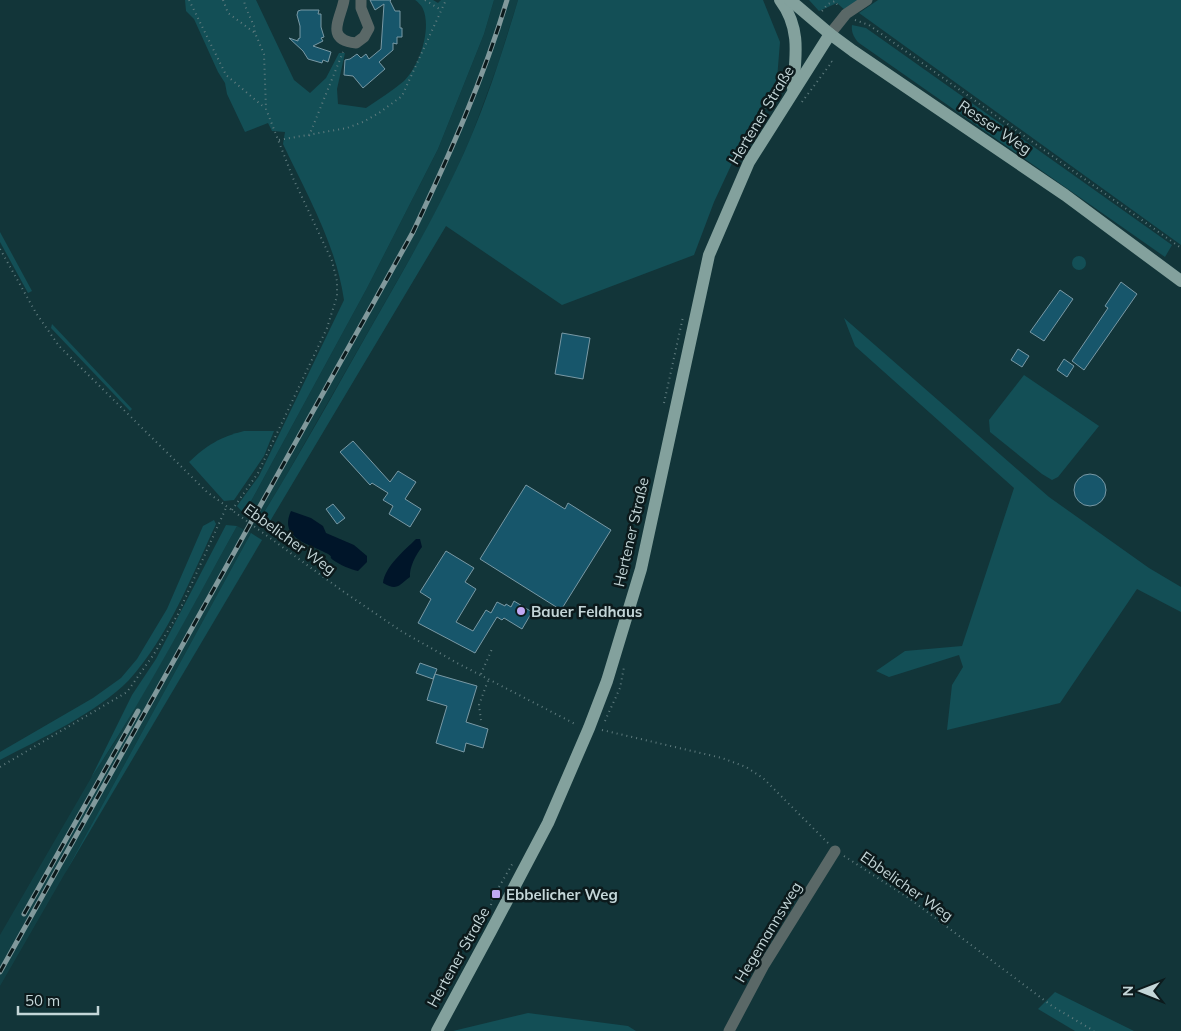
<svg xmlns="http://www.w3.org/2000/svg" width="1181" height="1031" viewBox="0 0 1181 1031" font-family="Mulish,sans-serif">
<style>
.built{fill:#114045}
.green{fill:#134f56}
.water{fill:#001529}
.building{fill:#17566b;stroke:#7999a5}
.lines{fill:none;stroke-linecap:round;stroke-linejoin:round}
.path{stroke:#607c7f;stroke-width:2;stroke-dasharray:1 4;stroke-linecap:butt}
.minor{stroke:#5a6867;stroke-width:11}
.major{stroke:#83a19d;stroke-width:12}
.rail-casing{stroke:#81999c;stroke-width:5}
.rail{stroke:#0c1a1c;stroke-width:3;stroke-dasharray:9;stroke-linecap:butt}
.poi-dot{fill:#c1a8f3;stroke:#0c1a1c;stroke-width:2}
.labels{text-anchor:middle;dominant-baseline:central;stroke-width:5;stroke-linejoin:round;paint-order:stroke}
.street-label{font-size:15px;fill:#c4d6d8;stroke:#0c1a1c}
.poi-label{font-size:15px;font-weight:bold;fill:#c4d6d8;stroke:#0c1a1c;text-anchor:start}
</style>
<rect width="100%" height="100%" fill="#123539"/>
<g class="built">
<polygon points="494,0 518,0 498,64 471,137 447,191 424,234 283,481 258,522 244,514 367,288 438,149 484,34"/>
<polygon points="237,526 251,533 64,875 0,986 0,935 91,778 116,740 174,640"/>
</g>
<g class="green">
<path d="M185,0H256L294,80L310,93L326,78L339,53H345L337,89L338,104L366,108C379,99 392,91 404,81C419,67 432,29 423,9C422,6 418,2 415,0H433L438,3L441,0H494L484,34L438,149L367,288L244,514L237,506L259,476L344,300C336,244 307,195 283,144L285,132L272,131L268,123L245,132L227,94L225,83L218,72L194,19L186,11Z"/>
<path d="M518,0H763L780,42L777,79L748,129L714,202L694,255L562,305L446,226L266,528L258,522C296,461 331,398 366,336C403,271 441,207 470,139C489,94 504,47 518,0Z"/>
<polygon points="809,0 862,0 846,11 837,3 819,11"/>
<polygon points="878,0 1181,0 1181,245 859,13"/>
<path d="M852,25L866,28L1172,245L1165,257L859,43C854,38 851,32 852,25Z"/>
<polygon points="0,232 32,291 28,293 0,242"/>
<circle cx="1079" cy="263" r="7"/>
<polygon points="844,318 1049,497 1149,568 1181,587 1181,612 1137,589 1060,703 947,730 952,685 963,667 959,655 889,677 876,671 905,651 962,646 1014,488 855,346"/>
<polygon points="52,324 132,409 130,411 51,328"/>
<polygon points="1024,375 1099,426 1058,477 1052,480 1042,474 990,432 989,420"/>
<path d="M244,431H274L264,456L234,500L224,501L189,462C207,445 220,437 244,431Z"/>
<path d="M214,520L216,524C192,576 168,637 129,680C98,712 40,739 0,760V752L93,698L121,678L137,659L167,609L203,526Z"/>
<path d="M226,525L237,526C190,611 145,697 91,778L132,695L156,659Z"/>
<polygon points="251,533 262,540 64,875"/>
<polygon points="1055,992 1134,1031 1075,1031 1038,1009"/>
<polygon points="528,1013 628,1026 636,1031 453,1031"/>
</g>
<g class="water">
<path d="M291,511L311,518L323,526L326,533L354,545L367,556V562L358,571C350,569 340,565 333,560C328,556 334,558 328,554C311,544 278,539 291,511Z"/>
<path d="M416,539H420L422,547C416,554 409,568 410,577C398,586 397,591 383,583C385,566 404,551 416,539Z"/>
</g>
<g class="building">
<polygon points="370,0 391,0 390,1 395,11 400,11 400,28 402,28 402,37 397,37 397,44 393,43 393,50 379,62 385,69 363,88 353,76 344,75 345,60 350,59 357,54 361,58 366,54 369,59 381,49 384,4 375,10"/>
<polygon points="301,10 319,10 318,14 321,14 321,27 324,37 321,38 323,41 313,46 331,52 328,62 323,60 322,63 308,59 303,51 289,38 298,41 298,39 300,38 300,26 297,15 298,11"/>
<polygon points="1121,282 1137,294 1084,370 1072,361 1108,308 1105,306"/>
<polygon points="1060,290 1073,299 1044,341 1030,332"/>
<polygon points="562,333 590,338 583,379 555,374"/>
<polygon points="1018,349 1029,356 1022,367 1011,360"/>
<polygon points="1064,359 1074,366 1067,377 1057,370"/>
<polygon points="353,441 390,482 398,471 416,482 405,499 421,509 410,527 389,514 393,506 383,500 388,493 372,483 370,485 340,452"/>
<circle cx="1090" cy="490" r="16"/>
<polygon points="526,485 565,509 568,503 611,530 561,610 480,559"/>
<polygon points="333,504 345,518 337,524 326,509"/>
<polygon points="446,551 474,568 465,582 476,589 456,622 473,631 486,610 491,613 497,602 505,606 506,604 511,607 514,601 532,612 522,629 504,618 502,620 497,617 475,653 418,623 431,599 420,592"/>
<polygon points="420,663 437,669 433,679 416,673"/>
<polygon points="435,674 477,686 466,722 488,729 483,748 466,743 464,752 436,743 447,706 427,700"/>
</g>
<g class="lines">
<g class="path">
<polyline points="189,0 226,75 265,108"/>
<polyline points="223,0 228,13 255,33"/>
<polyline points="425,0 441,10"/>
<polyline points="822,11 828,4 835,1 838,6"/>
<polyline points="855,20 869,25 1181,248"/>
<polyline points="802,102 832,62 829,59"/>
<polyline points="309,136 343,52"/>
<polyline points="279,140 347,128 363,122 379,113 402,96 446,0"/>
<polyline points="748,140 782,75"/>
<polyline points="0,249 36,313 59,346 207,492 344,592 401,631 459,664 577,725"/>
<polyline points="664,403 683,317"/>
<polyline points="232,510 258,473 327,328 337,296 337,281 332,261 293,178 266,109 264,54 255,33 254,26 245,6 244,0"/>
<polyline points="481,674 492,649"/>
<polyline points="481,720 479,705 489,678"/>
<polyline points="605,721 620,688 624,667"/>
<polyline points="602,730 722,758 746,767 763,778 829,844"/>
<polyline points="0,767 127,692 154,654 178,614 226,508"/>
<polyline points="844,856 910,899 1052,1006 1094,1031"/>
<polyline points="491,905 492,899 514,861"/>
</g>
<g class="minor">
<path d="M344,0C341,18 324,40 356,43L364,37L369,28L361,8V0"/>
<polyline points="830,34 846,14 867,0"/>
<polyline points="729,1031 764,965 835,851"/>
</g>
<g class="major">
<path d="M780,0C801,28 796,55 793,88"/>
<polyline points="790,0 830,34 853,51 1065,195 1181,281"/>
<polyline points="437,1031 491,931 548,823 589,728 607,681 641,569 709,255 749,162 830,34"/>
</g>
<g class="rail-casing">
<g id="rail">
<polyline points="24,914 138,711"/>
<path d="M0,972L413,232C449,156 483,80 507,0"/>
</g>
</g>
<use href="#rail" class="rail"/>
</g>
<g class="poi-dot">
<circle cx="521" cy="611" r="5"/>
<rect x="491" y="889" width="10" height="10" rx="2.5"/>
</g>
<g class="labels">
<g class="street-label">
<text transform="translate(761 115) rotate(-59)">Hertener Straße</text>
<text transform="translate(995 127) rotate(34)">Resser Weg</text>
<text transform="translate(631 532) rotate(-77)">Hertener Straße</text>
<text transform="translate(290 539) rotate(36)">Ebbelicher Weg</text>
<text transform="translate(907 886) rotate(35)">Ebbelicher Weg</text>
<text transform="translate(768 932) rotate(-59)">Hegemannsweg</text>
<text transform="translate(458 957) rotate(-61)">Hertener Straße</text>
</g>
<g class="poi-label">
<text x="531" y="611">Bauer Feldhaus</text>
<text x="506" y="894">Ebbelicher Weg</text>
</g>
</g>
<g transform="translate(1141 991) rotate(270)" stroke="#0c1a1c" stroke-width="4" paint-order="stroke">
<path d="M0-4L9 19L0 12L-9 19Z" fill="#c4d6d8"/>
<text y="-8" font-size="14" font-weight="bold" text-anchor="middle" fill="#c4d6d8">N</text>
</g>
<path d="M18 1006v8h80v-8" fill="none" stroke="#c4d6d8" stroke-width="2.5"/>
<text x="25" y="1006" font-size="15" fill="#c4d6d8" stroke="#0c1a1c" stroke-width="4" paint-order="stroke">50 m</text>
</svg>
